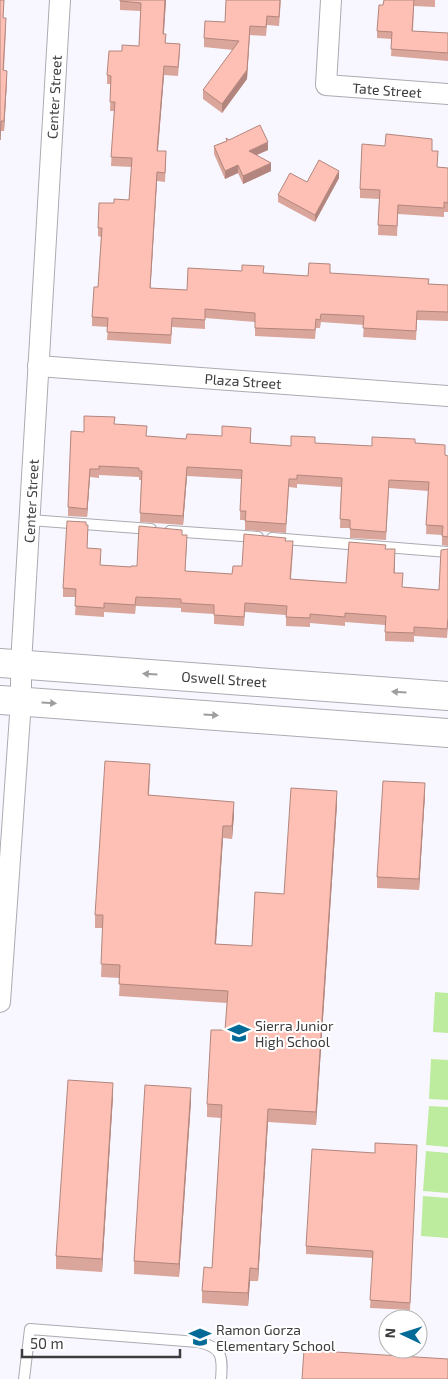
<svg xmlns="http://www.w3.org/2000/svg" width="448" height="1379" viewBox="0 0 448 1379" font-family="'Exo 2',sans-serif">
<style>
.green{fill:#bdec9e}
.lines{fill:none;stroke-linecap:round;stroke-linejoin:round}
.lane-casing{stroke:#ababb2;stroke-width:12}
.street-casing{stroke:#ababb2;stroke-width:22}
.secondary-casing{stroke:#ababb2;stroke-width:30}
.lane{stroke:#fff;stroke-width:10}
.street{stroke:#fff;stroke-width:20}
.secondary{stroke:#fff;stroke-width:28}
.wall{fill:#daa59b}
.shaded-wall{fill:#b2867e}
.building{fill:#fec0b4;stroke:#b2867e}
.oneway{fill:#9e9e9f}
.labels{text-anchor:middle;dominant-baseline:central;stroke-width:4;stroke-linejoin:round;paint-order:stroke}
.street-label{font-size:14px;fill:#3d3c3f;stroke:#fff}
.poi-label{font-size:14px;fill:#3d3c3f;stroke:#fff;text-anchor:start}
</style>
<rect width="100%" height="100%" fill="#f8f7ff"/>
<g class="green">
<polygon points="435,992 448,993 448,1033 433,1032"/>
<polygon points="431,1059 448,1060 448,1100 429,1099"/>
<polygon points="429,1106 448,1107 448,1147 426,1145"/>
<polygon points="426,1151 448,1153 448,1193 423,1191"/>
<polygon points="423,1196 448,1198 448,1238 421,1236"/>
</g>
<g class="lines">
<g class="lane-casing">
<g id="lane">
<polyline points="30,520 151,529"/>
<polyline points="170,531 258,537"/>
<polyline points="272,538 448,552"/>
<path d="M24,1379L30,1329L198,1342C222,1347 223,1356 221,1379"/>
</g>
</g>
<g class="street-casing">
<g id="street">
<polyline points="331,0 326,85 448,94"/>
<polyline points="38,366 448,396"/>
<polyline points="0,1002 21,701 21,664 60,0"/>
</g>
</g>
<g class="secondary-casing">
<g id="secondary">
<polyline points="0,663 448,696"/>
<polyline points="0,700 448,733"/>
</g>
</g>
<use href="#lane" class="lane"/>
<use href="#street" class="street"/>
<use href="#secondary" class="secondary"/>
</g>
<g class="wall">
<polygon points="0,0 4,0 3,18 6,28 4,70 7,80 4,131 1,131"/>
<polygon points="120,0 166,0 164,34 166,43 180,52 178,76 164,75 158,151 166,160 165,182 157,181 150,288 187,290 264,273 308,276 330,273 429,284 448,285 448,321 417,320 416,340 363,337 364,325 321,322 320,328 316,328 315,339 255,336 255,322 205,318 205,329 172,327 171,344 107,340 108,327 92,326 92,317 98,287 101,237 98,236 98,228 114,203 129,200 132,167 111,166 114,111 110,111 111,84 107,84 107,75 122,51 139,46 141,11 120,10"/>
<polygon points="281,0 279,26 267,25 266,36 250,35 247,79 222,113 203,99 203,90 233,50 204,47 204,38 225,22"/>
<polygon points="384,0 435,0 435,7 414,6 413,31 448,33 448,61 391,56 392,39 377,38 377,31 383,5"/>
<polygon points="226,138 229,140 268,150 257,155 271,171 243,184 238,173 225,179 214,154 214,146 226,141"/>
<polygon points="385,146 432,151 437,167 448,168 448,212 444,212 444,217 398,214 397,236 378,235 379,199 360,198 360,189"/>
<polygon points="339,178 315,222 278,202 278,195"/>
<polygon points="115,424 147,436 186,439 251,437 251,443 291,446 315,443 372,446 415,443 445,455 448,456 448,546 442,545 442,535 426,534 428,491 389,488 386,540 350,538 350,528 340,528 341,487 297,484 297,488 289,487 286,533 245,530 245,520 240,520 241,479 187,476 183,525 140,522 141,480 139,480 139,477 99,475 99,478 90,477 87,517 68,516 68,507 84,432"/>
<polygon points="86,525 88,534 87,549 101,558 100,565 131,567 137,566 182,535 187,544 185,571 232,574 242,566 285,541 293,550 291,579 346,583 386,549 395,558 395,573 402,587 439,590 448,549 448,627 447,638 414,636 414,642 385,641 385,625 345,622 345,626 310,623 310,627 286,626 286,615 245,612 244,626 214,624 214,614 181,612 181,608 136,606 135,614 104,612 104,617 75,615 76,597 63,597 63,588"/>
<polygon points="150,776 149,795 234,815 232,839 223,838 216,944 252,946 284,894 337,804 316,1125 268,1122 258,1281 250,1281 248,1306 202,1303 202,1291 212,1268 221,1118 207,1117 207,1104 225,1030 227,1003 119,996 120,978 101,977 103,928 95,928 95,915"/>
<polygon points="425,794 419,890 377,888 377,877"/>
<polygon points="113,1096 102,1272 56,1269 56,1256"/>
<polygon points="191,1101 179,1277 134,1274 134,1261"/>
<polygon points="417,1145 410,1310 370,1308 373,1258 306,1254 306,1246 375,1153"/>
</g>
<g class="shaded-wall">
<polygon points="165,0 166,0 163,43 163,34"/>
<polygon points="250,26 247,79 222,113 222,104"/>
<polygon points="164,66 164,75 157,160 157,151"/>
<polygon points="7,71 7,80 4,131 4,121"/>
<polygon points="268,142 268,150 249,158 249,151"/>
<polygon points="271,163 271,171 243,184 243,176"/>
<polygon points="238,165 238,173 225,179 225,171"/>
<polygon points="339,171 339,178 315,222 315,215"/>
<polygon points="157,172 157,181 150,297 150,288"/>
<polygon points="187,467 187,476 183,525 183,516"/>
<polygon points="90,469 90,477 87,517 87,509"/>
<polygon points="425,783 425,794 419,890 419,879"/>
<polygon points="337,791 337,804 316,1125 316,1112"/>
<polygon points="234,802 234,815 232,839 232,826"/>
<polygon points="223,826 223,838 215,957 215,944"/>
<polygon points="113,1083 113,1096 102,1272 102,1259"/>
<polygon points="191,1088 191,1101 179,1277 179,1264"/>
<polygon points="268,1109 268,1122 258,1281 258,1269"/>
<polygon points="250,1268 250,1281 248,1306 248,1293"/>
</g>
<g class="building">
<polygon points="0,0 4,0 3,18 6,18 3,70 7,71 4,121 1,121 0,140"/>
<polygon points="120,0 165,0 163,34 166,34 165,43 180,44 178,67 164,66 157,151 166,151 165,173 157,172 150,288 187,290 188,268 242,271 242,265 264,266 263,273 308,276 309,263 330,264 330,273 429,279 428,284 448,285 448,312 417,311 416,331 363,328 364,316 321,314 320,320 316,319 315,330 255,328 255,313 205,309 205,320 172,318 171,335 107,332 108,318 92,317 94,287 98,287 102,228 98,228 99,203 114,203 114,199 129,200 132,158 111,157 115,102 110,102 111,76 107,75 109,51 122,51 122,45 139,46 141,3 120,1"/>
<polygon points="226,0 280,0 279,17 267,16 266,27 250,26 247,70 222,104 203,90 239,41 204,38 205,21 225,22"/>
<polygon points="384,0 414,0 412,31 448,33 448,53 391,49 392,32 377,31 379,5 383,5"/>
<polygon points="260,125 268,142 249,151 271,163 243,176 238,165 225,171 214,146 227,141 226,138 229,140"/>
<polygon points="386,134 432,139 432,151 438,151 437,167 448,168 448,203 444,202 444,208 398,205 397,226 378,225 380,190 360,189 362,144 385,146"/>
<polygon points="319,160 339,171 315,215 278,195 290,173 307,182"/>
<polygon points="84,416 115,417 114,424 147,426 146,436 186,439 187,434 222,436 222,426 251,428 250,443 291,446 291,436 315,437 315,443 372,446 372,437 415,439 415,443 445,445 445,455 448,456 448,537 442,536 443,526 426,525 429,482 389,480 386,532 350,529 350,520 340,519 342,478 297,475 297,479 289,479 286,524 245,521 246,511 240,511 242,470 187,467 183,516 140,513 142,471 139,471 139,468 99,466 99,469 90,469 87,509 68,507 71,431 84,432"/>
<polygon points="67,521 86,522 86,525 88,525 87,548 101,549 100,565 131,567 131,566 137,566 139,526 182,530 182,535 187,535 185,571 232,574 233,566 242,566 244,534 286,538 285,541 293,541 290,579 346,583 349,542 386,545 385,549 395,549 394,573 403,573 402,587 439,590 441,550 448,549 448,618 447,629 414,627 414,633 385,632 386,616 345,613 345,617 310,614 310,618 286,617 287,606 245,603 244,617 214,615 214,605 181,603 181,599 136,597 135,605 104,603 104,608 75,606 76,589 63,588"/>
<polygon points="105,761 150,764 148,795 234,802 232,826 223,826 215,944 252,946 255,892 284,894 291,788 337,791 316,1112 268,1109 258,1269 250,1268 248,1293 202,1291 204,1267 212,1268 222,1105 207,1104 211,1030 225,1030 228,991 119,984 120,965 101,964 103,915 95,915"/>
<polygon points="383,781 425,783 419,879 377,877"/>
<polygon points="68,1080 113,1083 102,1259 56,1256"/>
<polygon points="145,1085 191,1088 179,1264 134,1261"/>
<polygon points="375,1143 417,1145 410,1303 370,1300 373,1251 306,1246 312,1149 375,1153"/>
<polygon points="304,1350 448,1359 448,1379 302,1379"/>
</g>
<defs><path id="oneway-solid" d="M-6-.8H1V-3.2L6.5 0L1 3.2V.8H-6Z" transform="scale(1.25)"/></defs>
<g class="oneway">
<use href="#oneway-solid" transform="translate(150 674) rotate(-176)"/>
<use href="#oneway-solid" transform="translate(399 692) rotate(-176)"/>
<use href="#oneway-solid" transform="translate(49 703) rotate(4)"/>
<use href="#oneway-solid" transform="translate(211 715) rotate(4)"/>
</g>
<defs>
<g id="school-bare" transform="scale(1.725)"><path d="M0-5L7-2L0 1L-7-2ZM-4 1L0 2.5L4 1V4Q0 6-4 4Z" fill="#036a98" stroke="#fff" stroke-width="2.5" paint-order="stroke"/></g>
</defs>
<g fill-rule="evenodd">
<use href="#school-bare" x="239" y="1033"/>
<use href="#school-bare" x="200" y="1337"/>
</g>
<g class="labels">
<g class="street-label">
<text transform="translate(387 90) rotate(4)">Tate Street</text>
<text transform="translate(54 97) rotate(-87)">Center Street</text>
<text transform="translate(243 381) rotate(4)">Plaza Street</text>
<text transform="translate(31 501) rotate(-87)">Center Street</text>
<text transform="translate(224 679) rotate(4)">Oswell Street</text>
</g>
<g class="poi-label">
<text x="255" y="1025">Sierra Junior<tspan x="255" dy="16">High School</tspan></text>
<text x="216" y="1329">Ramon Gorza<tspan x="216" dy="16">Elementary School</tspan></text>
</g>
</g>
<g transform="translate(403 1334) rotate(274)"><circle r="24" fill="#ffffff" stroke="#b1b1b2"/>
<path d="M0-4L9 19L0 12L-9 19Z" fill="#036a98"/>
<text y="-8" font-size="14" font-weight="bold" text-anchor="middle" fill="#3d3c3f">N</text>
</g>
<path d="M22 1349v8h158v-8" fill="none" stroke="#3d3c3f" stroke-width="2.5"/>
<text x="30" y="1349" font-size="15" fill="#3d3c3f" stroke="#ffffff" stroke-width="4" paint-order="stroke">50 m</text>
</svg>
